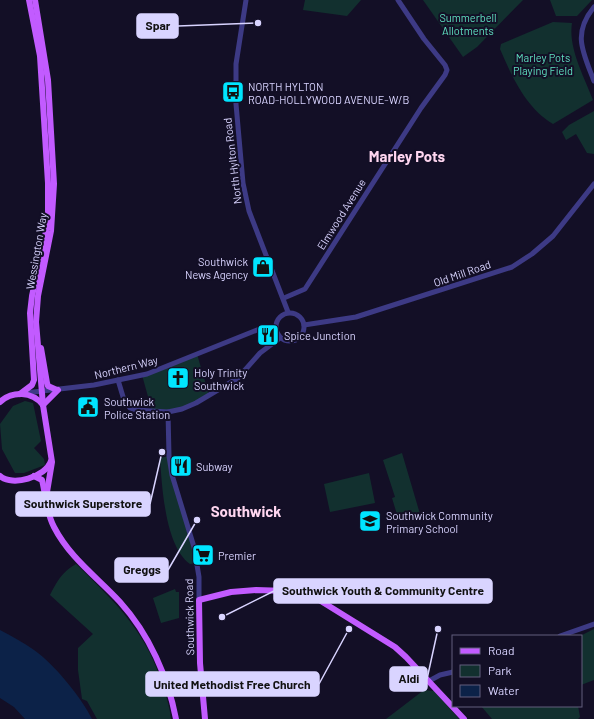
<svg xmlns="http://www.w3.org/2000/svg" width="594" height="719" viewBox="0 0 594 719" font-family="Barlow,sans-serif">
<style>
.green{fill:#12302f}
.water{fill:#0c2248}
.lines{fill:none;stroke-linecap:round;stroke-linejoin:round}
.minor{stroke:#3d3a85;stroke-width:5}
.major{stroke:#c25bff;stroke-width:6}
.labels{text-anchor:middle;dominant-baseline:central;stroke-width:4;stroke-linejoin:round;paint-order:stroke}
.park-label{font-size:11px;fill:#5fe0c0;stroke:#130f26}
.poi-label{font-size:11px;fill:#d9d4ff;stroke:#130f26;text-anchor:start}
.street-label{font-size:11px;fill:#d9d4ff;stroke:#130f26}
.district-label{font-size:15px;font-weight:bold;fill:#ffd6f0;stroke:#130f26}
.leader{fill:none;stroke:#d9d4ff;stroke-width:1.5}
.callout-dot{fill:#d9d4ff;stroke:#130f26;stroke-width:1.5}
.callout{fill:#d9d4ff;stroke:#d9d4ff;stroke-width:1.5}
.callout-label{font-size:12px;text-anchor:middle;font-weight:bold;fill:#111}
</style>
<rect width="100%" height="100%" fill="#130f26"/>
<g class="green">
<polygon points="305,0 361,0 347,16 303,10"/>
<polygon points="423,0 523,0 477,47 463,57"/>
<polygon points="550,0 592,0 577,16 556,16"/>
<path d="M553,22L572,23C568,48 584,76 593,100L553,124C526,108 512,77 500,49L501,44Z"/>
<polygon points="594,111 594,154 587,153 576,134 566,140 562,132 569,125"/>
<path d="M197,354L209,395C192,406 173,412 152,411L142,375Z"/>
<polygon points="25,401 33,403 41,441 34,448 44,459 45,465 24,473 15,473 2,449 0,424 13,406"/>
<polygon points="402,453 420,514 399,521 392,498 395,497 383,460"/>
<path d="M169,456L197,563L190,564C165,546 162,487 160,458Z"/>
<polygon points="369,473 375,503 330,512 324,484"/>
<path d="M76,564C117,604 147,632 164,689C167,699 170,709 171,719H97L87,701L82,699L78,670V648L93,634L50,595C57,581 62,572 76,564Z"/>
<polygon points="175,589 176,592 179,592 179,618 161,623 153,598"/>
<polygon points="594,629 594,680 581,685 580,636"/>
<polygon points="424,690 434,691 459,719 386,719"/>
<polygon points="481,706 578,706 580,717 578,719 492,719"/>
</g>
<path class="water" d="M0,630C12,636 24,643 34,650C55,665 81,697 92,719H25L14,707L0,698Z"/>
<g class="lines">
<g class="minor">
<polyline points="246,0 236,64 236,104 243,183 249,211 288,312"/>
<path d="M594,7C572,34 583,52 594,81"/>
<polyline points="284,298 305,289 421,108 445,75 447,70 445,65 424,39 398,0"/>
<circle cx="290" cy="327" r="14"/>
<polyline points="304,325 356,317 512,267 532,254 553,236 594,184"/>
<polyline points="118,380 124,400 130,408 136,410 168,412 182,409 196,403 238,378 260,353 280,338"/>
<polyline points="25,393 94,385 147,374 257,330 275,327"/>
<polyline points="168,412 169,456 172,475 194,547 199,577 199,600"/>
<polyline points="560,636 594,624"/>
<polyline points="429,681 440,675 453,672"/>
</g>
<g class="major">
<polyline points="35,0 48,80 54,184 51,231 38,296 36,322 43,405 52,462 46,498"/>
<polyline points="41,348 47,383 48,386 57,390"/>
<polyline points="20,394 32,385 34,380 30,313 32,296 45,237 48,212 48,183 40,56 29,0"/>
<path d="M0,402C12,391 32,391 43,405"/>
<polyline points="43,405 58,390"/>
<path d="M0,476C12,487 46,477 51,461"/>
<path d="M34,476L42,480C46,496 46,512 54,527C70,558 97,577 120,602C149,634 168,677 176,719"/>
<polyline points="205,719 200,663 199,600 231,592 256,590 287,591 316,598 395,647 406,657 464,719"/>
</g>
</g>
<defs>
<g id="bus-square" transform="scale(1.15)"><rect x="-9" y="-9" width="18" height="18" rx="4" fill="#00e5ff" stroke="#130f26"/><path d="M-5-6H5V4H4V6H2V4H-2V6H-4V4H-5ZM-3.5-4V0h7V-4ZM-3.5 1.2v1.5H-2V1.2ZM2 1.2v1.5H3.5V1.2Z" fill="#111"/></g>
<g id="shop-square" transform="scale(1.15)"><rect x="-9" y="-9" width="18" height="18" rx="4" fill="#00e5ff" stroke="#130f26"/><path d="M-5-2.5h2.3a2.7 3.5 0 0 1 5.4 0H5L5.5 6h-11ZM-1.5-2.5h3a1.5 2.3 0 0 0-3 0Z" fill="#111"/></g>
<g id="restaurant-square" transform="scale(1.15)"><rect x="-9" y="-9" width="18" height="18" rx="4" fill="#00e5ff" stroke="#130f26"/><path d="M-5-6h1v4h1v-4h1v4h1v-4h1v5L-1.5 .5V6h-2V.5L-5-1ZM5-6V6H3V1.5H1.5Q1.5-4 5-6Z" fill="#111"/></g>
<g id="church-square" transform="scale(1.15)"><rect x="-9" y="-9" width="18" height="18" rx="4" fill="#00e5ff" stroke="#130f26"/><path d="M-1.2-6h2.4v3.5h3.3v2.4h-3.3V6h-2.4V-.1h-3.3v-2.4h3.3Z" fill="#111"/></g>
<g id="civic-square" transform="scale(1.15)"><rect x="-9" y="-9" width="18" height="18" rx="4" fill="#00e5ff" stroke="#130f26"/><path d="M-.6-6.5H3V-4.5H.6V-3L4-1V1h2V6H-6V1h2V-1L-.6-3ZM-1.2 2.5V6h2.4V2.5Z" fill="#111"/></g>
<g id="school-square" transform="scale(1.15)"><rect x="-9" y="-9" width="18" height="18" rx="4" fill="#00e5ff" stroke="#130f26"/><path d="M0-5L7-2L0 1L-7-2ZM-4 1L0 2.5L4 1V4Q0 6-4 4Z" fill="#111"/></g>
<g id="supermarket-square" transform="scale(1.15)"><rect x="-9" y="-9" width="18" height="18" rx="4" fill="#00e5ff" stroke="#130f26"/><path d="M-6-5.5h2.5l.6 2H6L4.5 2H-2.5L-4.4-4H-6ZM-1.5 3.2a1.3 1.3 0 1 0 .1 0ZM3 3.2a1.3 1.3 0 1 0 .1 0Z" fill="#111"/></g>
</defs>
<g fill-rule="evenodd">
<use href="#bus-square" x="233" y="92"/>
<use href="#shop-square" x="263" y="267"/>
<use href="#restaurant-square" x="268" y="335"/>
<use href="#church-square" x="178" y="378"/>
<use href="#civic-square" x="88" y="407"/>
<use href="#restaurant-square" x="181" y="466"/>
<use href="#school-square" x="370" y="521"/>
<use href="#supermarket-square" x="203" y="555"/>
</g>
<g class="labels">
<g class="park-label">
<text x="468" y="17">Summerbell<tspan x="468" dy="13">Allotments</tspan></text>
<text x="543" y="57">Marley Pots<tspan x="543" dy="13">Playing Field</tspan></text>
</g>
<g class="poi-label">
<text x="248" y="86">NORTH HYLTON<tspan x="248" dy="13">ROAD-HOLLYWOOD AVENUE-W/B</tspan></text>
<text x="248" y="261" text-anchor="end">Southwick<tspan x="248" dy="13">News Agency</tspan></text>
<text x="284" y="335">Spice Junction</text>
<text x="194" y="372">Holy Trinity<tspan x="194" dy="13">Southwick</tspan></text>
<text x="104" y="401">Southwick<tspan x="104" dy="13">Police Station</tspan></text>
<text x="196" y="466">Subway</text>
<text x="386" y="515">Southwick Community<tspan x="386" dy="13">Primary School</tspan></text>
<text x="218" y="555">Premier</text>
</g>
<g class="street-label">
<text transform="translate(232 161) rotate(-97)">North Hylton Road</text>
<text transform="translate(341 214) rotate(-58)">Elmwood Avenue</text>
<text transform="translate(36 251) rotate(-80)">Wessington Way</text>
<text transform="translate(462 273) rotate(-19)">Old Mill Road</text>
<text transform="translate(126 367) rotate(-14)">Northern Way</text>
<text transform="translate(189 617) rotate(-91)">Southwick Road</text>
</g>
<g class="district-label">
<text x="407" y="156">Marley Pots</text>
<text x="246" y="511">Southwick</text>
</g>
</g>
<path class="leader" d="M258 23L178 26M162 452L150 504M197 520L168 570M222 617L274 591M438 629L427 679M349 629L319 684"/>
<g class="callout-dot">
<circle cx="258" cy="23" r="4"/>
<circle cx="162" cy="452" r="4"/>
<circle cx="197" cy="520" r="4"/>
<circle cx="222" cy="617" r="4"/>
<circle cx="438" cy="629" r="4"/>
<circle cx="349" cy="629" r="4"/>
</g>
<g class="callout">
<rect x="137" y="14" width="41" height="24" rx="4"/>
<rect x="16" y="492" width="134" height="24" rx="4"/>
<rect x="115" y="558" width="53" height="24" rx="4"/>
<rect x="274" y="579" width="218" height="24" rx="4"/>
<rect x="390" y="667" width="37" height="24" rx="4"/>
<rect x="146" y="672" width="173" height="24" rx="4"/>
</g>
<g class="callout-label">
<text x="158" y="30">Spar</text>
<text x="83" y="508">Southwick Superstore</text>
<text x="142" y="574">Greggs</text>
<text x="383" y="595">Southwick Youth &amp; Community Centre</text>
<text x="409" y="683">Aldi</text>
<text x="232" y="689">United Methodist Free Church</text>
</g>
<rect x="452" y="635" width="130" height="72" fill="#130f26" stroke="#625e7d"/>
<rect x="460" y="648" width="20" height="6" fill="#c25bff" stroke="#625e7d"/>
<text x="488" y="655" font-size="12" fill="#d9d4ff">Road</text>
<rect x="460" y="665" width="20" height="12" fill="#12302f" stroke="#625e7d"/>
<text x="488" y="675" font-size="12" fill="#d9d4ff">Park</text>
<rect x="460" y="685" width="20" height="12" fill="#0c2248" stroke="#625e7d"/>
<text x="488" y="695" font-size="12" fill="#d9d4ff">Water</text>
</svg>
